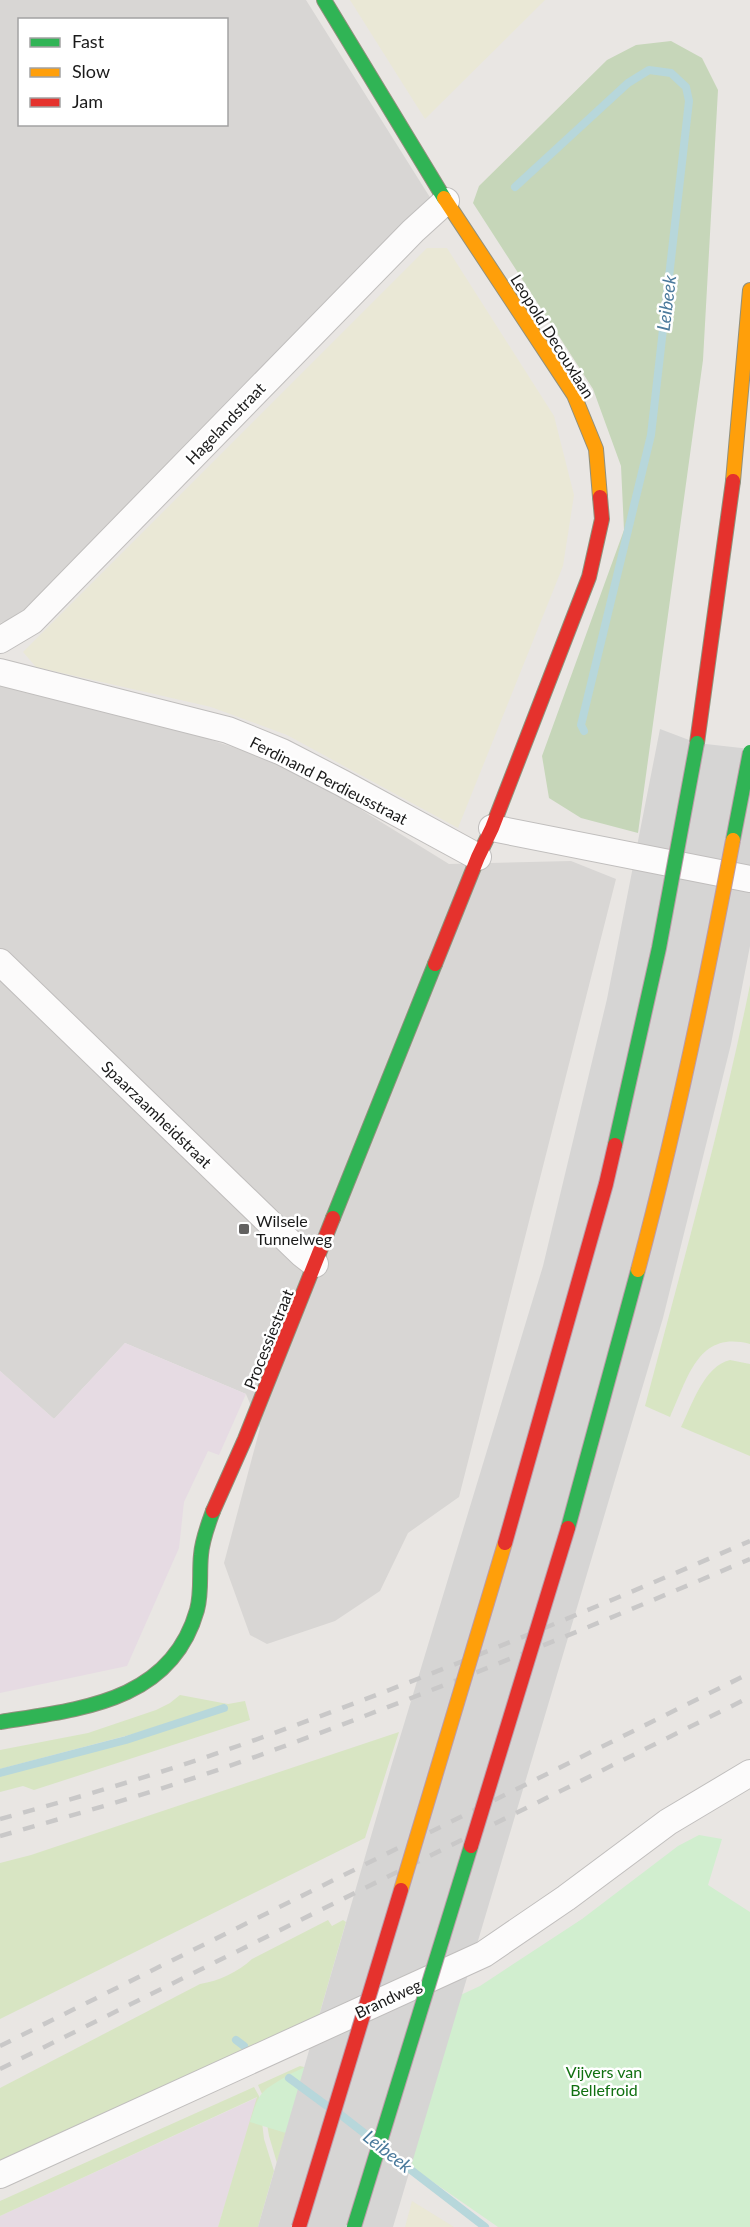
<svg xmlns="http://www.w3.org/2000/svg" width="750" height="2227" viewBox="0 0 750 2227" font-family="Lato,sans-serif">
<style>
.residential{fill:#d8d6d4;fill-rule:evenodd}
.industrial{fill:#e6dbe3}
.farmland{fill:#eae8d6}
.grass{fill:#d8e5c3}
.forest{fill:#c6d6b9}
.park{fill:#d1eecf}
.pier{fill:#d6d5d4}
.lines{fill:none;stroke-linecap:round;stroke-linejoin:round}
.stream{stroke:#b7d7db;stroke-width:8}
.street-casing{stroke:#c0bebd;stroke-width:28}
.fast-casing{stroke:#91907d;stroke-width:16}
.slow-casing{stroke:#91907d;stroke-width:16}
.jam-casing{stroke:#91907d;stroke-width:16}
.street{stroke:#fcfbfb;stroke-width:26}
.fast{stroke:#30b455;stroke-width:14}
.slow{stroke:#ff9f0a;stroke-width:14}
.jam{stroke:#e5322d;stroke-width:14}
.rail{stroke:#c9c8c8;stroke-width:4.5;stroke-dasharray:12 12;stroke-linecap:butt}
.fast-bridge-casing{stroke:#bc9ca8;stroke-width:16;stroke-linecap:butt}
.slow-bridge-casing{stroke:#bc9ca8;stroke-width:16;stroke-linecap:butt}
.jam-bridge-casing{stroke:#bc9ca8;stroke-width:16;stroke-linecap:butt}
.fast-bridge{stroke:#30b455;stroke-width:14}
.slow-bridge{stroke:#ff9f0a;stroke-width:14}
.jam-bridge{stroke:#e5322d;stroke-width:14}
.poi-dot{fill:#626160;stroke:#fff;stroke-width:2}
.labels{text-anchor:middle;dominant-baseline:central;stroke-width:5;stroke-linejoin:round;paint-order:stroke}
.street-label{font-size:16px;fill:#1a1a1a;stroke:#fff}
.poi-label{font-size:16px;fill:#1a1a1a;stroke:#fff;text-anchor:start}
.park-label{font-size:16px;fill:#117011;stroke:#fff}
.water-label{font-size:18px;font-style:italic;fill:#4b7a9c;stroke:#fff}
</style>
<rect width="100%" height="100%" fill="#e9e6e3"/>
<g class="residential">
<path d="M0,0H306L431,199L19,616L0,623ZM20,20H226V124H20Z"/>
<polygon points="0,685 161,723 292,767 449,864 571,861 616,879 459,1497 408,1533 380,1591 335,1621 267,1644 250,1635 224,1563 260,1428 246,1394 125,1343 54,1419 0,1371"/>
</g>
<g class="industrial">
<polygon points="125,1343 246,1394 219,1455 208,1451 184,1502 179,1548 127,1666 0,1693 0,1371 54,1419"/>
<polygon points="258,2097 218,2227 0,2227 0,2216"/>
</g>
<g class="farmland">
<polygon points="350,0 545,0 425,119"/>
<polygon points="427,248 447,248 554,416 574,495 563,566 458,828 287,735 211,707 36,667 23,652"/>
<polygon points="412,2201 454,2227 405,2227"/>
</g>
<g class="grass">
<path d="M750,985V1344C697,1330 688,1379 670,1417L645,1406C682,1266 721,1127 750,985Z"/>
<path d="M730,1360L750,1364V1456L681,1427C692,1405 704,1366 730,1360Z"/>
<polygon points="180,1695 228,1704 245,1701 250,1720 34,1790 23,1786 0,1792 0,1775 103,1747 217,1712 227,1704 133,1734 0,1769 0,1750 88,1733 156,1710 170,1703"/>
<polygon points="399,1732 365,1838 0,2019 0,1863 31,1855"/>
<path d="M328,1920L332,1926L343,1920L346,1922L318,2019L0,2162V2088L200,1984C219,1981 238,1972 252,1959Z"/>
<polygon points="300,2066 304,2067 277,2163 269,2136 262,2094 258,2085"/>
<polygon points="254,2087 259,2096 264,2139 274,2171 258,2227 218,2227 257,2097 0,2216 0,2201"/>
</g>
<polygon class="forest" points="671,41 702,58 718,90 703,360 638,833 581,818 549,798 542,756 624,530 621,466 593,389 473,203 479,186 607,60 636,45"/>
<path class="park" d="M699,1835L722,1839L708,1885L750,1912V2227H498L423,2175L250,2122C260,2089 261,2092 290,2074L480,1986L582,1919L678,1846Z"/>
<polygon class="pier" points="660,729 697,743 750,749 750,946 731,1044 663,1318 393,2227 258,2227 391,1767 543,1266 607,999"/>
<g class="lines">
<g class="stream">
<polyline points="515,187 628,83 649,70 671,73 686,87 689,101 651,435 581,725 584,731"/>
<polyline points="0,1773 126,1740 224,1708"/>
<polyline points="236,2040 244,2046"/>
<polyline points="289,2078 327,2106"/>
<polyline points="341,2115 373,2140"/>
<polyline points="385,2150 485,2227"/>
</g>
<g class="street-casing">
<g id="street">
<polyline points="0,640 32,621 413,231 446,201"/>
<polyline points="0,672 228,730 282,752 342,783 478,857"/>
<polyline points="492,828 750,879"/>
<polyline points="0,962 302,1254 315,1264"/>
<polyline points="0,2175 484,1954 566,1898 668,1822 750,1773"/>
</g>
</g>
<g class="fast-casing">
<g id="fast">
<polyline points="324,0 444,198"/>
<polyline points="333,1218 435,964"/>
<path d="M0,1722C81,1709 171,1702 197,1610C202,1592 199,1573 201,1555C202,1540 208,1525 213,1511"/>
</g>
</g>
<g class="slow-casing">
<g id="slow">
<polyline points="444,198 574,395 596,449 600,497"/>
<polyline points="733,481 750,290"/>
</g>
</g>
<g class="jam-casing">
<g id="jam">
<polyline points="697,743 733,481"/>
<polyline points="435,964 478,857 492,828 589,577 602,519 600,497"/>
<polyline points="213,1511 245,1439 333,1218"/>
</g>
</g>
<use href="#street" class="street"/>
<use href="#fast" class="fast"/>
<use href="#slow" class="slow"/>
<use href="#jam" class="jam"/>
<g class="rail">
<path d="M0,1819C84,1796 169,1771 252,1741C420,1681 586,1612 750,1541"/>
<path d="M0,1836C84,1812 169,1788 252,1758C420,1697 586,1629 750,1559"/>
<polyline points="0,2046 750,1673"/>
<polyline points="0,2069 750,1697"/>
</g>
<g class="fast-bridge-casing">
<g id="fast-bridge">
<polyline points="733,840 750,752"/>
<polyline points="615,1145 659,948 697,743"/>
<polyline points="568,1528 638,1270"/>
<polyline points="354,2227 471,1846"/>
</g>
</g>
<g class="slow-bridge-casing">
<g id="slow-bridge">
<path d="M638,1270C676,1128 706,984 733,840"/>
<polyline points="401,1890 505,1543"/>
</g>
</g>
<g class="jam-bridge-casing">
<g id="jam-bridge">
<polyline points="505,1543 606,1184 615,1145"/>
<polyline points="471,1846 568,1528"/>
<polyline points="299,2227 401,1890"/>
</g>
</g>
<use href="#fast-bridge" class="fast-bridge"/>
<use href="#slow-bridge" class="slow-bridge"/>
<use href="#jam-bridge" class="jam-bridge"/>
</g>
<rect class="poi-dot" x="238" y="1223" width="12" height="12" rx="3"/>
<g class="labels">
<g class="street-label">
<text transform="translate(553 336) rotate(58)">Leopold Decouxlaan</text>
<text transform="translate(225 423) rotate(-46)">Hagelandstraat</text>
<text transform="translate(329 780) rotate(27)">Ferdinand Perdieusstraat</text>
<text transform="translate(157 1114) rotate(44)">Spaarzaamheidstraat</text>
<text transform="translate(268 1339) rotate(-68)">Processiestraat</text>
<text transform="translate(388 1998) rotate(-25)">Brandweg</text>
</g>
<g class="poi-label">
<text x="256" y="1220">Wilsele<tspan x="256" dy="18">Tunnelweg</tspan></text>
</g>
<g class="park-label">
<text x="604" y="2071">Vijvers van<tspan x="604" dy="18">Bellefroid</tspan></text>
</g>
<g class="water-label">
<text transform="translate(666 303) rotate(-83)">Leibeek</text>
<text transform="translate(388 2151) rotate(38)">Leibeek</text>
</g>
</g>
<rect x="18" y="18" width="210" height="108" fill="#ffffff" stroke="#a3a3a3" stroke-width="1.5"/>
<rect x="30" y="38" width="30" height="9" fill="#30b455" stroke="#a3a3a3" stroke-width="1.5"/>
<text x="72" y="48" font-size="18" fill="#1a1a1a">Fast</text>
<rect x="30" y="68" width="30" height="9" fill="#ff9f0a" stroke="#a3a3a3" stroke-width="1.5"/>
<text x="72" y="78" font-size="18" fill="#1a1a1a">Slow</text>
<rect x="30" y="98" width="30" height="9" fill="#e5322d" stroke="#a3a3a3" stroke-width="1.5"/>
<text x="72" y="108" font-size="18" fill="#1a1a1a">Jam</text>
</svg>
